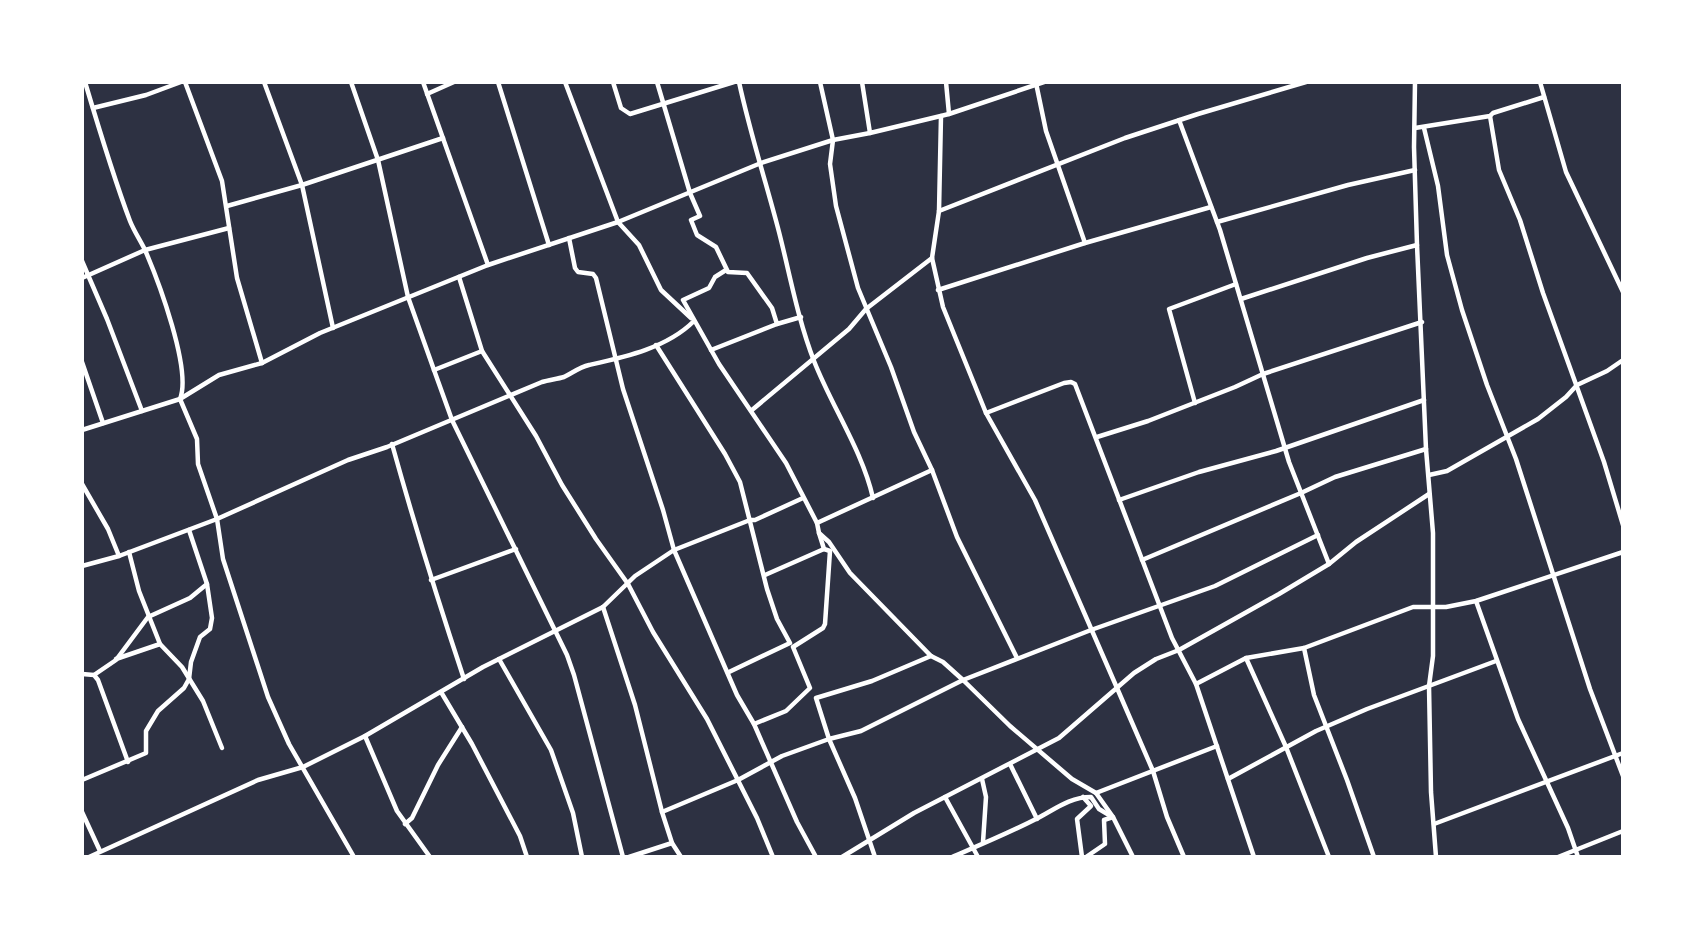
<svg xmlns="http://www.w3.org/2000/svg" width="1705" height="939" viewBox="0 0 1705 939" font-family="'Public Sans',sans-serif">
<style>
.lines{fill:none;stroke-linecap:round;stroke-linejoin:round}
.minor{stroke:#fff;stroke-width:4.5}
</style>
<rect width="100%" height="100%" fill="#2d3142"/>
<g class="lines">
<g class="minor">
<path d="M85,82C99,129 113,176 130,221C134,231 140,240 145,250C158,280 192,370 180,399L197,439L198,464L217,519L223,559L268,697L289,744L354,857"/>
<polyline points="185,82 222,181 237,278 262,363"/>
<polyline points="264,82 302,185 333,328"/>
<polyline points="351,82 378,160 408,297 434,370"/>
<polyline points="423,82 488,265"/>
<polyline points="498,82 549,245"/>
<polyline points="565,82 618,222 639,245 661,290 691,318"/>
<polyline points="613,82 621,108 630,114 734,82"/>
<polyline points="657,82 690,193 700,216 691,220 697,235 716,247 728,272 747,273 772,308 777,324 801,317"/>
<path d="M739,82C750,133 766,182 779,232C790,275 798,320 814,361C832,407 862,450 873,498"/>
<polyline points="820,82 833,140 830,164 836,206 858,288 891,367 914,432 932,470 957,537 1017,658"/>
<polyline points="862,82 870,133"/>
<polyline points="946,82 949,114"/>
<polyline points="1415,82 1414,147 1417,245 1426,449 1433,533 1433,656 1429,686 1431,792 1436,857"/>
<polyline points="1540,82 1566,172 1623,292"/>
<polyline points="1036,83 1046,131 1085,243"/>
<polyline points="427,94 454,82"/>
<polyline points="93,108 146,95 181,82"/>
<polyline points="941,116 939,211 932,258 943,307 986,413 1035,500 1117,688 1153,771 1167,817 1184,857"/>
<polyline points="1490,116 1499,170 1520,220 1543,293 1604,462 1623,525"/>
<polyline points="1179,120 1220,230 1289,462 1329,564"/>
<polyline points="1415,128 1490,116 1493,113 1544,97"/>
<polyline points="1424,128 1438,186 1447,255 1462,310 1487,385 1516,459 1590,689 1623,776"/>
<polyline points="227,206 302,185 443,138"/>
<polyline points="939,211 1125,138 1198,114 1306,82"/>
<polyline points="1217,222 1348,185 1415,170"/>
<polyline points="569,238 575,268 578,272 593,274 596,278 623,389 663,510 674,550 737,695 754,724 797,822 816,857"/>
<polyline points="82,261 107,319 142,411"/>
<polyline points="726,270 715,277 709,288 683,300 719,364 786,463 817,523 819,533 829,542 850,573 931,656 943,662 963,680 1010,726 1072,779 1096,793 1113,817 1133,857"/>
<polyline points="459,277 482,351 536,436 562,485 596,539 628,584 653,632 707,719 757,818 773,857"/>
<polyline points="82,278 145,250 229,228"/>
<polyline points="938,290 1085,243 1211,207"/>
<polyline points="1241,299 1367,258 1417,245"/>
<polyline points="656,345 725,454 740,482 767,589 777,619 790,643 729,672"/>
<polyline points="711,350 777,324"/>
<polyline points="482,351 434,370 452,420 567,655 574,675 623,857"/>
<polyline points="82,362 103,423"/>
<polyline points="1195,403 1169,309 1236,284"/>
<polyline points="752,410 849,329 866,309 932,258"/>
<polyline points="986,413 1064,383 1071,382 1075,384 1172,638 1196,684 1254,857"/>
<polyline points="82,430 180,399 219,375 262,363 320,333 488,265 618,222 761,163 833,140 870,133 949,114 1044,82"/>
<polyline points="1097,437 1148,421 1235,387 1263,374 1422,322"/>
<path d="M392,444C414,523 438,601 464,679"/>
<polyline points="1429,475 1447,471 1538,419 1566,397 1577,385 1607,371 1623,360"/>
<polyline points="82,484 108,529 119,556"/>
<polyline points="1119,500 1199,472 1276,451 1424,400"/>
<polyline points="817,523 932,470"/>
<polyline points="129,552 139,591 160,644 182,667 203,701 222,748"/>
<polyline points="1142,560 1301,493 1335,477 1426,449"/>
<path d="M82,566L119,556L217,519L348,460L387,447L542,382C549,380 557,379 564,377C572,373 580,367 589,365C625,357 667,348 694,321"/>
<polyline points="765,575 824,549"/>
<polyline points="431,580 516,549"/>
<polyline points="1476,601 1518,719 1568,828 1578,857"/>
<polyline points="603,607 635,705 662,812 672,843 681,857"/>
<polyline points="1304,648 1314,695 1347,780 1374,857"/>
<polyline points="1246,658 1286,747 1329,857"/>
<polyline points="116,659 160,644"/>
<polyline points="499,659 551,750 573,813 582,857"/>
<polyline points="82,674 94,675 98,680 128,762"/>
<polyline points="94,675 116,660 148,617 190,598 207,584"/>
<polyline points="1196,684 1246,658 1304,648 1413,607 1446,607 1476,601 1623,552"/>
<polyline points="441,692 472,744 520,836 527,857"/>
<polyline points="754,724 786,711 810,688 793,647 823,628 825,624 830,551 824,549 819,533"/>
<polyline points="365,736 397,811 430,857"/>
<polyline points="1010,764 1037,819"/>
<polyline points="982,779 986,797 983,842"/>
<polyline points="1228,779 1316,731 1367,709 1496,661"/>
<polyline points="82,780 146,753 146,731 158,711 184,688 189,679 191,662 200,637 210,629 212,618 207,584 189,530"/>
<polyline points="1096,793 1217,746"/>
<polyline points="945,797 978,857"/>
<polyline points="82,812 100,851"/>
<polyline points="662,812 738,780 782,756 829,739 861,731 963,680 1091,630 1215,586 1318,535"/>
<polyline points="405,824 412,818 438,765 462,727"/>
<polyline points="1434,824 1623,753"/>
<polyline points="89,857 258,780 303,767 365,736 483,667 603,607 635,576 674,550 750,520 755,520 803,498"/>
<polyline points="629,857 672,843"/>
<polyline points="842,857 914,813 1059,738 1134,673 1156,659 1179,650 1279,594 1329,564 1356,542 1429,494"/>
<polyline points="875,857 855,798 829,739 816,698 872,681 931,656"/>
<path d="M952,857C980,845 1009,833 1036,819C1054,810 1069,797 1091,797L1099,809L1109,815"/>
<polyline points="1082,857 1077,819 1091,806 1083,797"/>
<polyline points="1086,857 1105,844 1104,820 1113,817"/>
<polyline points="1558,857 1623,831"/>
</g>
</g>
<rect width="1705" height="939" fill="none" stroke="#ffffff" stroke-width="168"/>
</svg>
